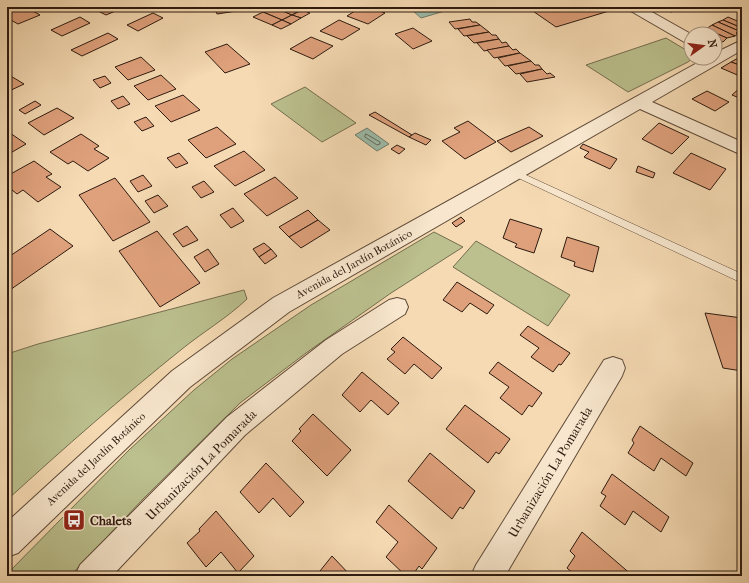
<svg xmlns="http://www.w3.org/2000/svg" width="749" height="583" viewBox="0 0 749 583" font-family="'IM FELL French Canon',serif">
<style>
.green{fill:#bbc08e;stroke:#746d4e}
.water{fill:#9dbba8;stroke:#707b6b}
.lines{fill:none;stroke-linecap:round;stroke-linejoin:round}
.shore{stroke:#656a5c;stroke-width:1}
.building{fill:#dfa17c;stroke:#2d1a0f}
.service-casing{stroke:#5f4a38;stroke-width:1}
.minor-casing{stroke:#5f4a38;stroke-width:2}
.service{fill:#f8e7ce;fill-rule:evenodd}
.minor{fill:#f8e7ce;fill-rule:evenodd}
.labels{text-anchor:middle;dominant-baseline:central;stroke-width:3.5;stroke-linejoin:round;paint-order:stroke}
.street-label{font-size:11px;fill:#2d1a0f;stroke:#f8e7ce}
.near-street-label{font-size:13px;fill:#2d1a0f;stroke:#f8e7ce}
.near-poi-label{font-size:13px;font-weight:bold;fill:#2d1a0f;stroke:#f8e7ce;text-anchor:start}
</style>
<rect width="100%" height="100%" fill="#f5dab3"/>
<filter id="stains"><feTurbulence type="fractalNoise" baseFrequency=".005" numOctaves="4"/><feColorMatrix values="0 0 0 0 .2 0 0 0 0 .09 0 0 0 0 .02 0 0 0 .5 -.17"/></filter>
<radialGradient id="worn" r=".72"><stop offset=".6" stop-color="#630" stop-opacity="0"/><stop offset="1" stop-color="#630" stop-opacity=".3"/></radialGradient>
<g class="green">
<polygon points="666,38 691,53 691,58 693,58 688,62 628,92 586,65"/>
<polygon points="305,87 356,123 322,142 271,104"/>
<polygon points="434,232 463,247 391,293 306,353 240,403 144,498 70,576 7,576 7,574 129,450 194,390 232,359 311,305"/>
<polygon points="476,241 570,295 548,326 453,267"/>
<path d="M244,290L247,299C227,318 203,332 182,349C122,397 64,448 7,500V354L38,344Z"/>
</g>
<g class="water">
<polygon points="423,7 444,7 448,10 421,18 412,10"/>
<polygon points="367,128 389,144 377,151 355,135"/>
</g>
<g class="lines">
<polygon class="shore" points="366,134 380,142 380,144 377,145 365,137"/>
</g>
<g class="building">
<polygon points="7,7 28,7 30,8 29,9 40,15 18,24 7,18"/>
<polygon points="103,7 125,7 106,15 96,10"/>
<polygon points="214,7 242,7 243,10 217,14"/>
<polygon points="272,7 274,7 292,15 282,20 263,12"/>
<polygon points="274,7 296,7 302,9 292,15"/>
<polygon points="361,7 369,7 385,13 368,24 347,16"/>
<polygon points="527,7 617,7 619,8 556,27"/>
<polygon points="663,7 682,7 683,8 671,12"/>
<polygon points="302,10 310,13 301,18 292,15"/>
<polygon points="263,12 282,20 272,25 253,17"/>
<polygon points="153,13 163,18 138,31 127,25"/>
<polygon points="292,15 301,18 291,24 282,20"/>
<polygon points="80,17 90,23 62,36 51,30"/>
<polygon points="728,17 742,23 742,28 723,20"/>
<polygon points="470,19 472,22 476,22 480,25 455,29 449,22"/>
<polygon points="282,20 291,24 281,29 272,25"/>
<polygon points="339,20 360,29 342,40 320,31"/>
<polygon points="723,20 742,28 742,30 739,31 718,22"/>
<polygon points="718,22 739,31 736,33 738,34 735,36 712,25"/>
<polygon points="480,25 489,32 464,36 458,29"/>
<polygon points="712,25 735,36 727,38 706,29"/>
<polygon points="413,28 432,41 413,49 395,34"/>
<polygon points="706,29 727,38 723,42 715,38 715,34 705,34 700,32"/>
<polygon points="489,32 492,35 496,35 499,39 474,43 467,36"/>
<polygon points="108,33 118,39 82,56 71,50"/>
<polygon points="311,37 333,46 313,59 290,49"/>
<polygon points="499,39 502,43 506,42 509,46 484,51 477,43"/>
<polygon points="227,44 250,64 225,73 205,52"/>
<polygon points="509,46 513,50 516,49 520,53 494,58 487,50"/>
<polygon points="520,53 531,61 505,66 498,58"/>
<polygon points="742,56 742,66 731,62"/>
<polygon points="141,57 155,70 128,80 115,67"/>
<polygon points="531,61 535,65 539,65 542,69 516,74 508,66"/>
<polygon points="731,62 742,66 742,77 721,68"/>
<polygon points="542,69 547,74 550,73 555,77 527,82 520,74"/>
<polygon points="7,75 9,75 24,84 7,92"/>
<polygon points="161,75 176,89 148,100 134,86"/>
<polygon points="105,76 111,83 100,88 93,80"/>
<polygon points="742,86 742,99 732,95"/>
<polygon points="707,91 729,102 715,111 692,99"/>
<polygon points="183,95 200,110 171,122 155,106"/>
<polygon points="123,96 130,104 118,109 111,101"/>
<polygon points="35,101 41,105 25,114 19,110"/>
<polygon points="57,108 74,118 44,135 28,123"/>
<polygon points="375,112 412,135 409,137 369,115"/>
<polygon points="146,117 154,126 142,131 134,122"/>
<polygon points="468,121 496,142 465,159 442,141 460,132 454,128"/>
<polygon points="659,123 689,137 672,154 642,139"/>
<polygon points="217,127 236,144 206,158 188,140"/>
<polygon points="529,127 543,136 511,152 497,141"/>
<polygon points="10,133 26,144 7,155 7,134"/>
<polygon points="415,133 431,140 426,145 409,137"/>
<polygon points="81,134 99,146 94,149 109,158 88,171 73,161 68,164 50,152"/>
<polygon points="583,144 617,159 610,169 584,157 589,152 580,148"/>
<polygon points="397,145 405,149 399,154 391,149"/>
<polygon points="244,151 265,170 235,186 214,166"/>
<polygon points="179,153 188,163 176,168 167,158"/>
<polygon points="691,153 726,169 710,190 673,173"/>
<polygon points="34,161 52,174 46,177 61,187 38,202 23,190 17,194 7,186 7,176"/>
<polygon points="638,166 655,173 653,178 636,172"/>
<polygon points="143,175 152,186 138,192 130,181"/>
<polygon points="275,177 298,198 267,216 244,194"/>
<polygon points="115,178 150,222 113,241 79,195"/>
<polygon points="204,181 214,192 201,198 192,187"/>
<polygon points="158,195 168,206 154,213 145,201"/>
<polygon points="233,208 244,221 231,228 220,215"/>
<polygon points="308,210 318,220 289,237 279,227"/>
<polygon points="461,217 465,221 456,227 452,223"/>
<polygon points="510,219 542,229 534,253 515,247 517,244 503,238"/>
<polygon points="318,220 330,230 301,248 289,237"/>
<polygon points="187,226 198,240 183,247 173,234"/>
<polygon points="50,229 73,246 7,292 7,258"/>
<polygon points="157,231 200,283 160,307 119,251"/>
<polygon points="567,237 599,247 593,272 574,266 575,262 561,257"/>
<polygon points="264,243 271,249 259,257 253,249"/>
<polygon points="208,249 219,264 205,272 194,257"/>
<polygon points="271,249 277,256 265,264 259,257"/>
<polygon points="457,282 494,305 487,314 470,303 462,312 443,300"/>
<polygon points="705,313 742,318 742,371 723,368"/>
<polygon points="528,326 570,353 561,365 559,364 553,372 531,357 539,348 520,335"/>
<polygon points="403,337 442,368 432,379 414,364 405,374 387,359 395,352 391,349"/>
<polygon points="498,362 542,393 532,407 529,405 522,415 500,398 509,387 489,373"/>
<polygon points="362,372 399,403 388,415 371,400 360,412 342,395"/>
<polygon points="465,405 510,439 499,454 496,452 488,463 446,429"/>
<polygon points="313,414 351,450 327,476 292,441 301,431 299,429"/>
<polygon points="640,426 693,463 686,476 661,458 654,471 628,453 634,443 632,440"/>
<polygon points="430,453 475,491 463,509 460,507 452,519 408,481"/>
<polygon points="266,463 304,502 290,517 273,498 259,513 240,492"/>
<polygon points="612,474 669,517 661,532 633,511 625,525 600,506 606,496 601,493"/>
<polygon points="389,505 437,548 422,569 419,566 412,576 406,576 386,557 398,542 376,522"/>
<polygon points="216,511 254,556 238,573 221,552 206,567 187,543 200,531 199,529"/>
<polygon points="582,532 633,576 576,576 567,568 575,556 570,551"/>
<polygon points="332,556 351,576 316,576"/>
</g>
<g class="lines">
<g class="service-casing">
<polygon id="service" points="515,170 742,274 742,283 512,175 510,173 512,171"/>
</g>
<g class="minor-casing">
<g id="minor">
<polygon points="628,7 643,7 691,34 691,44 686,43 629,10"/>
<polygon points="742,40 742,50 652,102 742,142 742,155 640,109 289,312 190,387 18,553 7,557 7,522 172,371 273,298 706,58 715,58 715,53"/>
<polygon points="397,298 405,300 408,307 405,314 342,354 245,435 112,576 75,576 80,565 227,417 326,340 389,300"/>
<polygon points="613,357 622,360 625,368 622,376 505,576 471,576 476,565 604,360"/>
</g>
</g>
<use href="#service" class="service"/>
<use href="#minor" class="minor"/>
</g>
<defs>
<g id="bus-square" transform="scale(1.15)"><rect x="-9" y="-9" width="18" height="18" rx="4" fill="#8f2418" stroke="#f8e7ce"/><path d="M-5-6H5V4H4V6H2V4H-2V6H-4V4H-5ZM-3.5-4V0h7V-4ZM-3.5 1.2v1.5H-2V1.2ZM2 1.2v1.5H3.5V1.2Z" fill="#fff"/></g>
</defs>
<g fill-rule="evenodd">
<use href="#bus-square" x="74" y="520"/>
</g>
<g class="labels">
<g class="street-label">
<text transform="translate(354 264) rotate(-29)">Avenida del Jardín Botánico</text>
<text transform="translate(96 459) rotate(-43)">Avenida del Jardín Botánico</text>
</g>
<g class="near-street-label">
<text transform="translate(201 465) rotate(-45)">Urbanización La Pomarada</text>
<text transform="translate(550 472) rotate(-59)">Urbanización La Pomarada</text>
</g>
<g class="near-poi-label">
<text x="90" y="520">Chalets</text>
</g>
</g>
<rect width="749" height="583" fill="none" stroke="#f5dab3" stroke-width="24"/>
<rect x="8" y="8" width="733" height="567" fill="none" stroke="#2d1a0f" stroke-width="2"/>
<rect x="12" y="12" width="725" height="559" fill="none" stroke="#2d1a0f"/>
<g transform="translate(703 46) rotate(76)"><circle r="19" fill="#f8e7ce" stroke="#a79582"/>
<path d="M0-3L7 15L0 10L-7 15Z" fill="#8f2418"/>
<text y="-6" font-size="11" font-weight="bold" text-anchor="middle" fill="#2d1a0f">N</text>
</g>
<rect width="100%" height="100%" filter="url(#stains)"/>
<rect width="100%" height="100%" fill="url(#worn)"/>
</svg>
